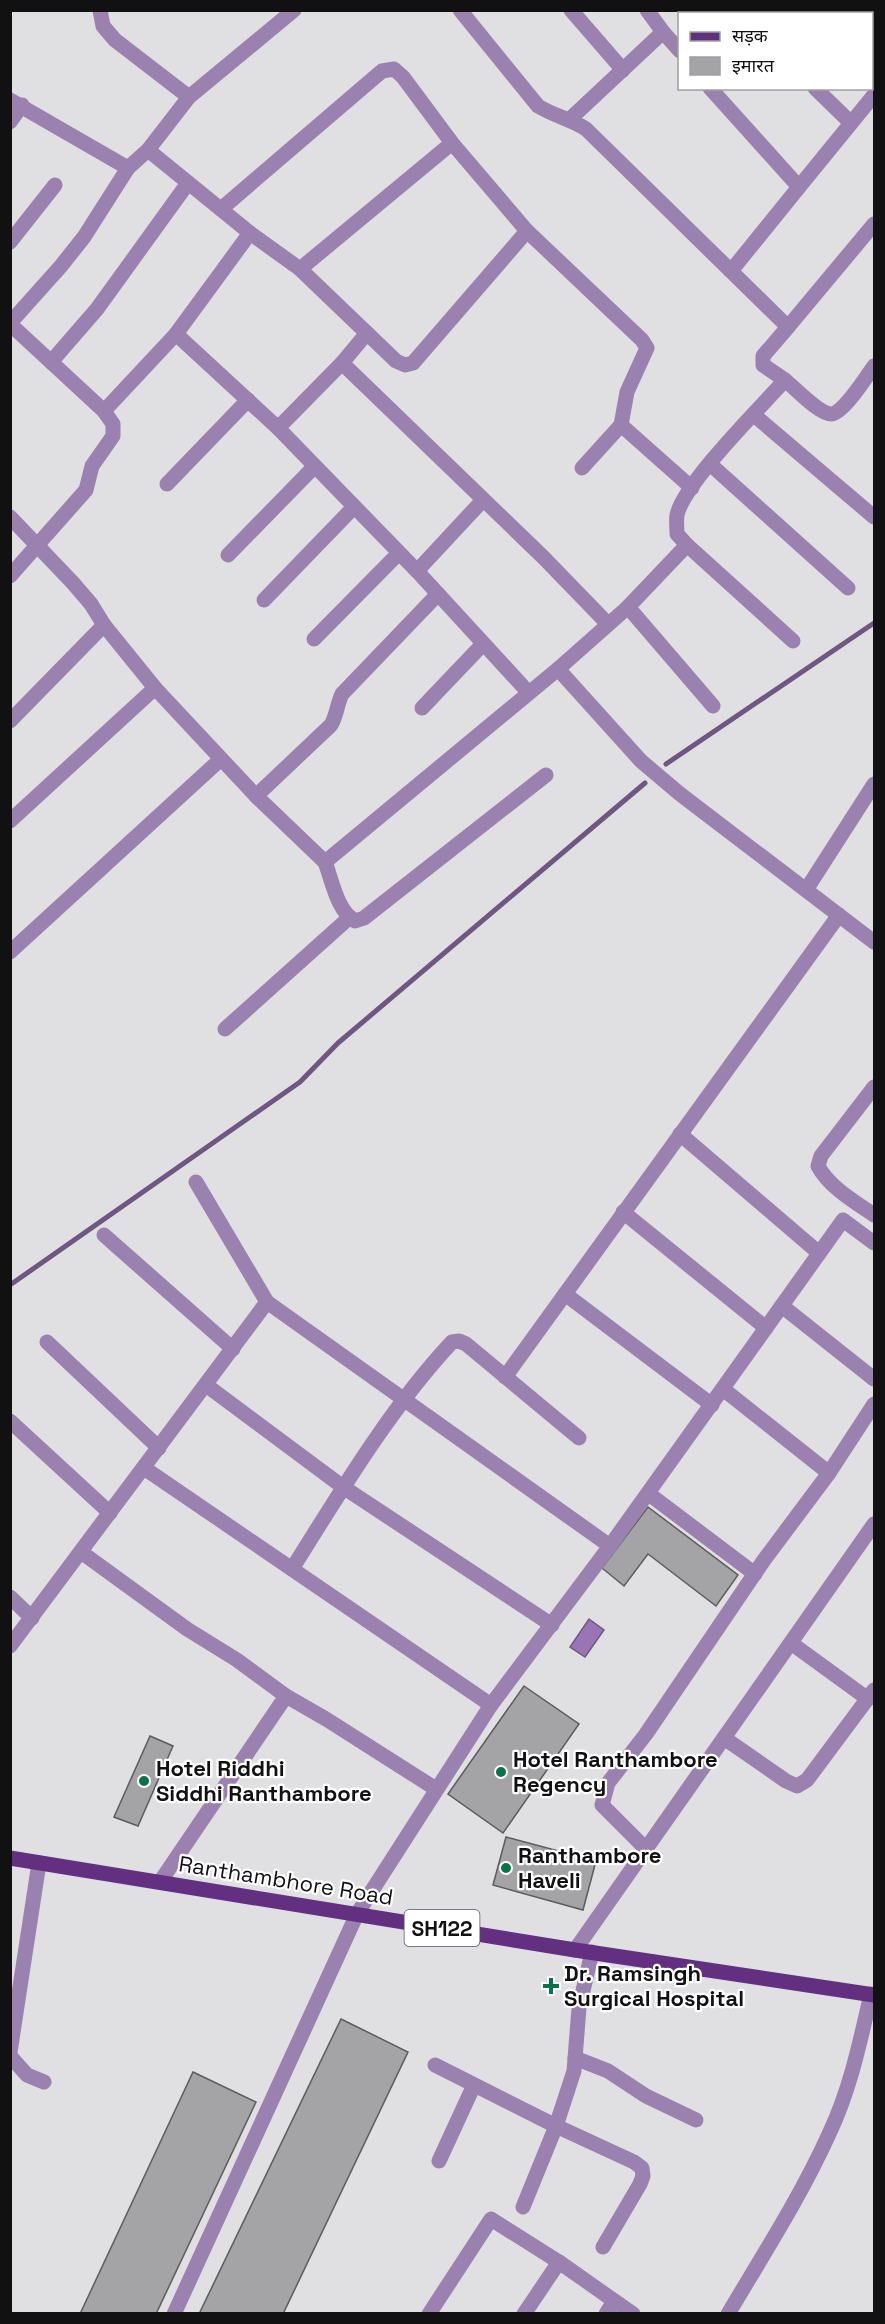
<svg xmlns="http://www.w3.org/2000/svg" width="885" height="2324" viewBox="0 0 885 2324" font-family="'Space Grotesk','Noto Sans Devanagari',sans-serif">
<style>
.water{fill:#9975b4;stroke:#705783;stroke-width:1.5}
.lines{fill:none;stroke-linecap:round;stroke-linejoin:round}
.stream{stroke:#705783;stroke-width:5}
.building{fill:#a4a3a5;stroke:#5c5b5e;stroke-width:1.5}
.minor{stroke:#9b81af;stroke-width:15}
.major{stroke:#622f81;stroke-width:15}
.poi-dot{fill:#09734b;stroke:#fff;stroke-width:2}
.labels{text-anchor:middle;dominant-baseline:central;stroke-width:4.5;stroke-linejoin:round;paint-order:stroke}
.shield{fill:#fff;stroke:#585859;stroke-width:1.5}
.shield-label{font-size:21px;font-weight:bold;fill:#111112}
.poi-label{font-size:22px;font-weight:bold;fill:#111112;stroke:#fff;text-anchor:start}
.street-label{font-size:22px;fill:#111112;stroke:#fff}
</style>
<rect width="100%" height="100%" fill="#e0dfe2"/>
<polygon class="water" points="589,1619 604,1630 585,1657 570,1647"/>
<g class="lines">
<g class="stream">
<polyline points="666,764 874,623"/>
<polyline points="10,1285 300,1082 338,1043 645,783"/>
</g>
</g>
<g class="building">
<polygon points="648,1507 738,1575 716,1606 648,1554 624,1586 602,1568"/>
<polygon points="524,1686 579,1724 503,1833 448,1794"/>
<polygon points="150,1736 173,1746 138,1826 114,1817"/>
<polygon points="506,1837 596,1861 583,1910 493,1885"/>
<polygon points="341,2019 408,2052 283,2314 199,2314"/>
<polygon points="193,2072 256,2102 156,2314 80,2314"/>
</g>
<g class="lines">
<g class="minor">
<polyline points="100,10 103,26 115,40 189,97 148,150 128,168"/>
<path d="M460,10L538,106C554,116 571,119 586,129L788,327L763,356V365L785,380C760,408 684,483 677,515C676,521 677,528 677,534L687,545L628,607L558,669"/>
<polyline points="571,10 623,70"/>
<polyline points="723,14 726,10"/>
<polyline points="663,32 680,51"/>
<polyline points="710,88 799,187 731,271"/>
<polyline points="815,88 851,123"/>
<polyline points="189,97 294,10"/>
<polyline points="10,100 128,168 84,237 61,266 10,323"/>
<polyline points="570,119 663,32 647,10"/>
<polyline points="10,122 22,105"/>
<polyline points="148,150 250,233 300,269 396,361 405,365 413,363 527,231 452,143 403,77 394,69 382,71 221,209"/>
<polyline points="799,187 874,95"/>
<polyline points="527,231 642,340 647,348 627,392 621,425 582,468"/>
<polyline points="250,233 176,334 278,428"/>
<polyline points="10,242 55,185"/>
<polyline points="300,269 452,143"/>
<polyline points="10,324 104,411 113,424 113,436 92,466 86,490 10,576"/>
<polyline points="788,327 874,224"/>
<polyline points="367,333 342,363 278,428 417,571 528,692"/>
<polyline points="51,362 97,309 188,183"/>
<polyline points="342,363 543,557 608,624"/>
<path d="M785,380C795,388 819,414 831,414C842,415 867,376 874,366"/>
<polyline points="104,411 176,334"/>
<polyline points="754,415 874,517"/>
<polyline points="621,425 692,488"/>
<polyline points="710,464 848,588"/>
<polyline points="167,484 248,400"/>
<polyline points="10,517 73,583 91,604 104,625"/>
<polyline points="687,545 793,641"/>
<polyline points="228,555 314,467"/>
<polyline points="417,571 483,500"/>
<polyline points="264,600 353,508"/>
<polyline points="628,607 713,706"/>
<polyline points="314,639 399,553"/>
<polyline points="422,708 483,644"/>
<polyline points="10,721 104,625 155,688"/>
<path d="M256,796L331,725C337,715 337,704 342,694L438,594"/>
<polyline points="10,821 155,688 256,796 325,862 558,669 641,761 680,794 874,942"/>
<path d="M325,862C332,880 337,911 355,921L364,918L546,775"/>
<polyline points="806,890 874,784"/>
<polyline points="10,952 221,759"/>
<polyline points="225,1029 350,917"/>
<path d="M874,1087L821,1156L818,1166C829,1187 855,1202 874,1215"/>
<polyline points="680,1134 819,1253"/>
<polyline points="196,1182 267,1302"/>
<polyline points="623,1212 766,1328"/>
<polyline points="104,1235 233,1349"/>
<polyline points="565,1294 712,1405"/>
<polyline points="782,1306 874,1379"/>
<polyline points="47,1342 159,1448"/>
<polyline points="505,1377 839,915"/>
<polyline points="206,1385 343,1487 552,1625"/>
<polyline points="723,1389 829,1473"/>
<polyline points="10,1421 110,1513"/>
<polyline points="144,1468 491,1705"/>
<polyline points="649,1494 755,1574"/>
<polyline points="610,1546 843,1220 874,1243"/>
<polyline points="81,1552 187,1629 237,1660 286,1696 160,1882"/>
<path d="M292,1569C339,1494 391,1407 452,1342L459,1341L466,1344L579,1438"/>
<polyline points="10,1597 32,1618"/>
<polyline points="791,1643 868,1699"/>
<polyline points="10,1646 267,1302 610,1546 491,1705 357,1914 174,2314"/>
<polyline points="286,1696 326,1719 436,1789"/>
<polyline points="724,1738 786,1781 797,1786 807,1780 874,1690"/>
<polyline points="646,1849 602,1805 608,1783 646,1734 764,1560 829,1473 874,1404"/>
<polyline points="575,1950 874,1524"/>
<polyline points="10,2052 39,1863"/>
<polyline points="10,2056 27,2075 44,2082"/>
<polyline points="575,2058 608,2071 646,2096 696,2120"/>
<polyline points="435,2065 556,2126 634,2162 642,2168 643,2176 640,2184 603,2247"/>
<polyline points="439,2161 474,2085"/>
<polyline points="523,2207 556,2126 574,2071 579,2008 592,1952"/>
<polyline points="429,2314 491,2219 559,2262 633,2314"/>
<polyline points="524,2314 559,2262"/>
<polyline points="606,2314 614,2301"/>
<path d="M728,2314C763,2255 801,2196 829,2134C850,2090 860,2042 871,1994"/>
</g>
<polyline class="major" points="10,1858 575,1950 874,1995"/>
</g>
<g class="poi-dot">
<circle cx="501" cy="1772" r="6"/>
<circle cx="144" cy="1781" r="6"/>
<circle cx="506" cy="1868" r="6"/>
<path d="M548 1977h6v6h6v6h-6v6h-6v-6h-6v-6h6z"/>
</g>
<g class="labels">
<rect class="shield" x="404.5" y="1910" width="75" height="36" rx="4.5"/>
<g class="shield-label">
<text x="442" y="1928">SH122</text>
</g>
<g class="poi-label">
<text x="513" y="1759">Hotel Ranthambore<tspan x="513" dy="25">Regency</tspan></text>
<text x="156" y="1768">Hotel Riddhi<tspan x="156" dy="25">Siddhi Ranthambore</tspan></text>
<text x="518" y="1855">Ranthambore<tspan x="518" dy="25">Haveli</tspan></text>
<text x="564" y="1973">Dr. Ramsingh<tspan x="564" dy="25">Surgical Hospital</tspan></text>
</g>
<g class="street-label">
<text transform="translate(286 1880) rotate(9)">Ranthambhore Road</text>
</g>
</g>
<rect width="885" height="2324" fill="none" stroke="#111112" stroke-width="24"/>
<rect x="678" y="12" width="195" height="78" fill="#ffffff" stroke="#a0a0a0" stroke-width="1.5"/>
<rect x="690" y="32" width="30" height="9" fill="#622f81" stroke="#a0a0a0" stroke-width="1.5"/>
<text x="732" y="42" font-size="18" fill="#111112">सड़क</text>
<rect x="690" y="57" width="30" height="18" fill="#a4a3a5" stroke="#a0a0a0" stroke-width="1.5"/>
<text x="732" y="72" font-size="18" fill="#111112">इमारत</text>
</svg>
